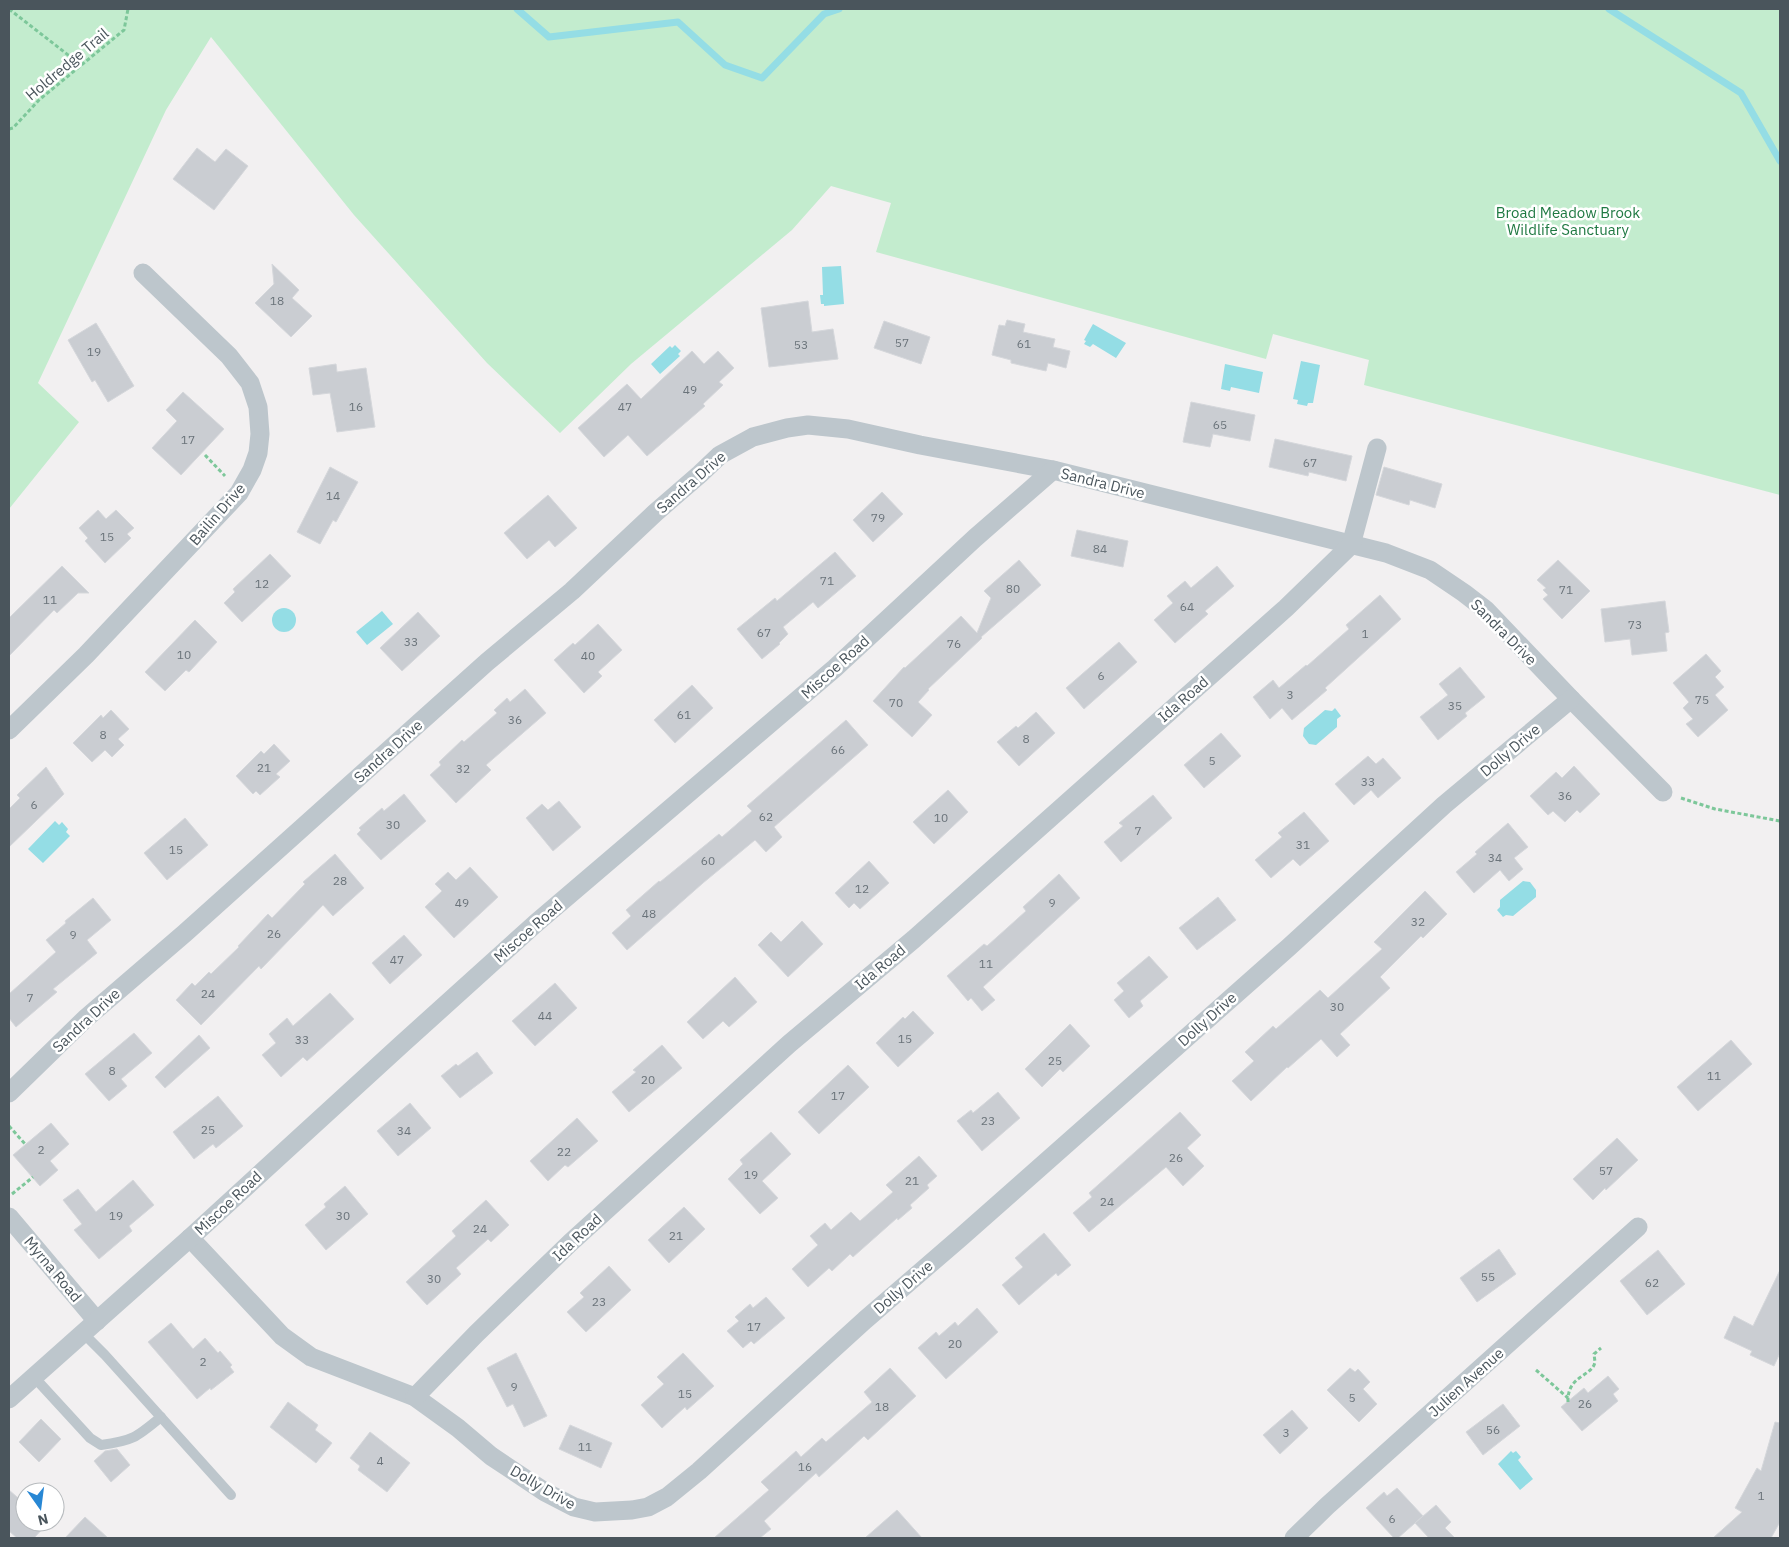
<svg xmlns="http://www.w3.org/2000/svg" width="1789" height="1547" viewBox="0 0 1789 1547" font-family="'IBM Plex Sans',sans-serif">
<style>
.green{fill:#c3ecce}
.water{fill:#94dde5}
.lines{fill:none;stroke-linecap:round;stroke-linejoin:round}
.stream{stroke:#94dde5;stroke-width:7}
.building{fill:#cacdd2;stroke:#d5d7db}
.path{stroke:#7dc79a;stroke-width:3;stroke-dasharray:4 2.5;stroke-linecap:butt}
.service{stroke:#bdc6cc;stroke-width:10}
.minor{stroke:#bdc6cc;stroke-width:19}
.labels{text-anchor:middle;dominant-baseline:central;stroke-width:5;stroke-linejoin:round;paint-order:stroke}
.number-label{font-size:12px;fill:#6a737a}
.street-label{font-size:15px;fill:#4a555c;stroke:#fff}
.park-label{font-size:15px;fill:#1f7942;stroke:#fff}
</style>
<rect width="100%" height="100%" fill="#f2f0f1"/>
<polygon class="green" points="9,9 1780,9 1780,495 1364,385 1369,360 1273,334 1266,359 876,252 891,203 831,186 792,230 631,364 560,433 487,363 354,215 211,37 166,110 38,383 79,422 9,509"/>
<g class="water">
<polygon points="841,266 844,304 824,306 824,304 821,304 820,295 823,295 822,267"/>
<polygon points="1093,324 1126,343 1116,358 1093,344 1090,347 1084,344 1086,341 1084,340"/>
<polygon points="675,345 681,351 678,354 680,356 660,374 651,364 670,346 672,348"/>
<polygon points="1301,361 1320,365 1313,403 1308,403 1307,406 1297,404 1298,400 1293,399"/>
<polygon points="1225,364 1263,372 1259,393 1231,387 1230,391 1221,389"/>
<circle cx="284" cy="620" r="12"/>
<polygon points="382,611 393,624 367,645 356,632"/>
<polygon points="1335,708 1341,716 1337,719 1337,727 1316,745 1309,744 1303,736 1304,728 1325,710 1332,711"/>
<polygon points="55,821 59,825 62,822 68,829 66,832 70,836 43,863 28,849"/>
<polygon points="1523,881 1530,882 1536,890 1536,897 1513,916 1506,915 1503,917 1497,910 1500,907 1500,900"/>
<polygon points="1511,1451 1513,1453 1516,1451 1521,1457 1518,1460 1533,1479 1520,1490 1498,1464"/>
</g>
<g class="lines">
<g class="stream">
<polyline points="517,9 549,37 678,22 725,65 762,78 824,14 839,9"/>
<polyline points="1609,9 1741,93 1780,161"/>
</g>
</g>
<g class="building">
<polygon points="197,148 215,162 226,149 248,166 214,210 173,179"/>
<polygon points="272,264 299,290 292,298 312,316 291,337 255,303 274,284"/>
<polygon points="808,301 812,332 833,329 838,359 769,367 761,308"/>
<polygon points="1007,320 1025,324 1023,332 1055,339 1053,347 1070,351 1066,368 1048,363 1046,371 1011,363 1011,360 992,355 999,325 1005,326"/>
<polygon points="884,321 930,337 921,364 874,348"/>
<polygon points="96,323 134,386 108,402 95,380 92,382 68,340"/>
<polygon points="692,351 704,364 718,351 734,368 719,382 723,385 703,404 705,406 647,456 628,435 604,457 578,428 627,384 641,399"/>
<polygon points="336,364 337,372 366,368 375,427 337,432 330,393 313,395 309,368"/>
<polygon points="183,392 224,429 181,475 152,448 177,421 166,410"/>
<polygon points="1191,402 1255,415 1250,441 1213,434 1210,447 1183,442"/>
<polygon points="1275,439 1352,456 1346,481 1309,472 1308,476 1269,467"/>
<polygon points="330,467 358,482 336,522 333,520 320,544 297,532"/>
<polygon points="1384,467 1442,484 1435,508 1410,500 1409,505 1376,495"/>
<polygon points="882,492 903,514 873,542 853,520"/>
<polygon points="548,495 577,528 555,547 549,540 527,559 504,533"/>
<polygon points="98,510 106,519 116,510 134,528 127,534 131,538 105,563 85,541 88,538 79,528"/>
<polygon points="1077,530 1128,541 1123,567 1071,556"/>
<polygon points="835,552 856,576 818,608 813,602 783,627 788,634 779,643 780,644 762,659 737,629 775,598 777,601"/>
<polygon points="270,554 291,576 242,622 224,603 235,592 233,589"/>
<polygon points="1019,560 1041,585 981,637 982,638 928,689 929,690 918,702 932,715 912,737 873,701 904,667 905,668 961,616 977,633 991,598 984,591"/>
<polygon points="1558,560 1590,591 1562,619 1543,599 1548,595 1543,590 1546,588 1537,580"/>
<polygon points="62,566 89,593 78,593 57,613 54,610 9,656 9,618"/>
<polygon points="1217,566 1234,586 1205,611 1208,614 1175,643 1154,620 1173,603 1167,596 1185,581 1191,588"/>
<polygon points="1380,595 1401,619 1325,688 1327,690 1292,720 1282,708 1270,719 1253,697 1273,680 1279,688 1306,665 1307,666 1349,629 1346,625"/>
<polygon points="1665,601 1669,632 1665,633 1667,651 1632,655 1630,639 1605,642 1601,609"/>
<polygon points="418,612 440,636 402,671 380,648"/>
<polygon points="195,620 217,642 189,672 186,670 165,691 145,672"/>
<polygon points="598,624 622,650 598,672 602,676 584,693 554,660 573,643 575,645"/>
<polygon points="1119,642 1137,662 1084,709 1066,688"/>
<polygon points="1706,654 1721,671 1715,677 1724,687 1715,695 1728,710 1698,737 1686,724 1693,719 1683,708 1689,702 1673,683"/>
<polygon points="1460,667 1485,697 1465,713 1467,716 1438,740 1420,717 1448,695 1439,684"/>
<polygon points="692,685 713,708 675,743 654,720"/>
<polygon points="525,689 546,713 486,765 491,770 456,803 430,775 441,765 439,762 462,740 464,742 497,713 494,710 507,698 510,702"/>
<polygon points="111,710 129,729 118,739 124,745 112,757 105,750 92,762 73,743 101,715 103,718"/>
<polygon points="1036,712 1055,733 1019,766 997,742 1016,726 1018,728"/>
<polygon points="846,720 868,745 774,827 782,837 766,852 755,840 703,883 627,950 612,933 631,916 626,910 659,881 660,882 719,834 722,837 752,811 747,806"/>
<polygon points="1221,733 1241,756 1204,788 1184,765"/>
<polygon points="274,744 290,761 276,774 280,777 260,795 256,791 253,794 236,776 261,751 264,754"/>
<polygon points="1368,756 1376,764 1383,758 1401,778 1378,798 1371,790 1354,805 1335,784"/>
<polygon points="1574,766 1600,794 1580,813 1577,810 1565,822 1553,811 1548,815 1530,796 1556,772 1562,778"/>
<polygon points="46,767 64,794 9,847 9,809 20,798 17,795"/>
<polygon points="948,790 968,812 934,844 913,822"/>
<polygon points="404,794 426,821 381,860 357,834 361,830 359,828 382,808 384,811"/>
<polygon points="1153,795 1172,818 1121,862 1104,842 1123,826 1119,823"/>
<polygon points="559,801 581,827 553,851 526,818 542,804 548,810"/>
<polygon points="1304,812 1329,841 1300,866 1293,859 1271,878 1255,860 1282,837 1278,833"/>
<polygon points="185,818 208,845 167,880 144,853"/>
<polygon points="1508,823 1528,847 1514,858 1523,869 1509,881 1500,870 1474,893 1456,872 1477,854 1475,852"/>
<polygon points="335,854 364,888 333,916 323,905 261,969 259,966 201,1025 176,1000 192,983 195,986 209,972 211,974 239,947 238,946 268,914 272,918 305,884 303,882"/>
<polygon points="869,861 889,883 860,909 854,903 849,908 835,893"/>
<polygon points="470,867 498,897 454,938 425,907 442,891 435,884 448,872 456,880"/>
<polygon points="1059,874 1080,898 983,987 995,1000 982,1011 971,998 968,1001 947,976 984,944 987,946 1026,911 1023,907"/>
<polygon points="1425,891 1447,914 1423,938 1421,936 1380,977 1390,988 1340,1034 1350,1045 1337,1057 1321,1039 1288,1068 1287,1067 1251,1101 1232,1081 1254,1061 1245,1052 1273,1026 1276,1029 1320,990 1328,998 1382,949 1374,942"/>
<polygon points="1218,897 1236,920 1197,950 1179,928"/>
<polygon points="93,898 111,920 87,940 97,953 53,989 57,992 16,1027 9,1018 9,994 56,952 46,940 66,923 65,921"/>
<polygon points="802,921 823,944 788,977 758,945 771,932 781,942"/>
<polygon points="404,935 422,955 390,984 372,963"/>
<polygon points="1149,956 1168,977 1140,1001 1143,1006 1129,1018 1114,1000 1124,991 1117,983"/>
<polygon points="735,977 757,1002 729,1027 723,1021 703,1039 687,1022"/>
<polygon points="555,983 577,1008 535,1046 512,1021"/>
<polygon points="330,993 354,1019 307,1061 303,1057 281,1077 262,1055 276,1043 269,1034 287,1018 293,1026"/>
<polygon points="913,1011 934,1033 898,1067 876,1043 903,1017 905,1019"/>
<polygon points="1070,1024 1090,1046 1063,1072 1060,1069 1042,1087 1025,1069"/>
<polygon points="134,1033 152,1053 121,1079 127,1086 109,1101 85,1074"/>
<polygon points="199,1035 210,1048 165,1088 155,1077"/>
<polygon points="1731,1040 1752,1064 1698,1111 1677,1087"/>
<polygon points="662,1045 682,1068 629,1112 612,1092 636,1072 633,1070"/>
<polygon points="477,1052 493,1073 460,1098 441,1076 456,1064 458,1066"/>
<polygon points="848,1065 869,1087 819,1134 798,1112"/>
<polygon points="998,1092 1020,1118 982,1151 957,1121 971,1110 973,1113"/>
<polygon points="218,1096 243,1126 216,1148 213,1144 194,1159 173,1132"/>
<polygon points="410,1103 431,1128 398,1156 377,1131"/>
<polygon points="1180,1112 1201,1135 1187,1148 1204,1166 1183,1186 1166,1167 1089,1232 1073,1213 1092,1197 1089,1193"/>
<polygon points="577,1118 598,1141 568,1167 565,1165 548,1181 530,1161"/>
<polygon points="51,1123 69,1144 50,1161 58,1170 40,1186 13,1155"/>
<polygon points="771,1132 791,1154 762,1181 778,1198 760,1214 728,1179 743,1164 740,1160"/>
<polygon points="1617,1138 1638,1160 1606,1190 1605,1188 1593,1200 1573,1179"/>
<polygon points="919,1156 937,1176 927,1185 929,1188 910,1205 912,1208 898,1220 897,1218 853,1257 850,1254 832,1271 829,1268 808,1287 792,1269 818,1245 810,1236 825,1223 831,1230 851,1212 860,1221 893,1192 886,1185"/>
<polygon points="133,1180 154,1205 129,1226 132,1231 99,1259 74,1230 82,1224 63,1200 78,1189 96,1212"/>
<polygon points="345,1186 368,1214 326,1250 305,1225 326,1207 324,1204"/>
<polygon points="486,1200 509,1225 491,1242 488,1239 456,1268 461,1274 427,1305 406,1282 456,1236 452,1231"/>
<polygon points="684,1207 705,1229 669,1263 648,1240"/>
<polygon points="1044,1233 1071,1265 1058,1276 1056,1273 1019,1305 1002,1285 1023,1267 1015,1258"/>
<polygon points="1499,1249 1516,1274 1477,1302 1460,1278"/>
<polygon points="1658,1250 1685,1284 1647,1315 1620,1281"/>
<polygon points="609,1266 631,1290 586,1332 567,1312 584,1297 580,1293"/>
<polygon points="1780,1270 1780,1353 1774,1366 1750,1355 1752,1351 1724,1338 1734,1316 1753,1326"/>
<polygon points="766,1297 785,1318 754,1344 751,1341 743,1348 727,1331 739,1321 735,1317 750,1304 753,1308"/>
<polygon points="977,1308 998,1332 946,1379 918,1348 936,1332 939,1336 955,1322 958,1326"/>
<polygon points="171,1323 193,1349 205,1338 218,1353 220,1351 232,1365 230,1367 234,1372 211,1390 210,1388 197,1399 148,1342"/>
<polygon points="516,1353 547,1416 524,1427 513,1404 507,1407 487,1368"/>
<polygon points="683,1353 714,1386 687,1410 685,1407 662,1428 641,1405 664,1384 657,1377"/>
<polygon points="890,1368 916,1396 868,1440 864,1436 819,1477 816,1473 764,1521 771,1529 760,1538 714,1538 769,1490 761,1482 796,1451 801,1457 822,1438 826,1442 872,1402 864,1392"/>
<polygon points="1350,1368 1355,1372 1358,1369 1370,1382 1363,1389 1377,1404 1359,1422 1327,1390"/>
<polygon points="1608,1376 1619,1389 1613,1394 1618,1401 1582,1431 1561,1407 1584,1388 1588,1393"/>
<polygon points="288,1402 318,1425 315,1430 332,1443 316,1463 270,1427"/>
<polygon points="1503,1404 1520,1426 1483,1455 1466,1432"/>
<polygon points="1292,1410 1308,1428 1280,1454 1263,1435"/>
<polygon points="41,1419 61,1439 39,1462 19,1442"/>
<polygon points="1775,1422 1780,1423 1780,1522 1771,1538 1713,1538 1742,1512 1735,1508 1757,1468 1761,1471"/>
<polygon points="570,1425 612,1443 601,1468 559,1449"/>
<polygon points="370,1432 410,1463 387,1492 358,1470 360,1466 350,1458"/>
<polygon points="117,1449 130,1465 111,1482 94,1461 105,1451"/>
<polygon points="1397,1488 1423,1516 1398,1538 1394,1538 1366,1508 1384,1492 1387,1496"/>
<polygon points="9,1490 25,1504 25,1522 45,1522 47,1524 34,1538 17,1538 9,1531"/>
<polygon points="1436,1505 1451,1522 1445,1528 1455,1538 1429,1538 1415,1523"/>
<polygon points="897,1510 922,1538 865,1538"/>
<polygon points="85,1517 108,1538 65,1538"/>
</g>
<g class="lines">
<g class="path">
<polyline points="9,9 81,65"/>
<polyline points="9,129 13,128 39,100 124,30 128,9"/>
<polyline points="205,455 225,476"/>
<polyline points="1681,798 1715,809 1780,821"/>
<polyline points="9,1126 25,1144"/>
<polyline points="12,1194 33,1177"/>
<polyline points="1536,1370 1568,1398"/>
<path d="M1568,1402C1567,1375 1592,1377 1595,1362C1595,1362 1594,1354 1594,1354L1601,1348"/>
</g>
<g class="service">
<polyline points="83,1333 105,1355 231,1495"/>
<path d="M34,1377L90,1438L101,1445C133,1441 137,1437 161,1417"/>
</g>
<g class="minor">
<polyline points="9,730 86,655 239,493 252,470 258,453 260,434 258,407 250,383 229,356 143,273"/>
<polyline points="9,1093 85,1019 185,933 487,662 572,591 655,513 700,474 720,455 753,437 787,428 808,425 848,429 920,445 1053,470 1386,553 1430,570 1464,593 1486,610 1571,699 1663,792"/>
<polyline points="9,1217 97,1321"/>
<polyline points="190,1238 282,1336 311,1357 415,1397 458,1428 491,1456 545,1492 574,1507 595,1512 632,1510 648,1507 667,1497 699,1471 865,1320 960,1238 1289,947 1444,805 1571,699"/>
<polyline points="415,1397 476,1334 570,1243 789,1044 914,939 1286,608 1351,545 1377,448"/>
<polyline points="9,1399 190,1238 402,1044 535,924 835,668 975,538 1053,470"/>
<polyline points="1294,1538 1327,1506 1638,1227"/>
</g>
</g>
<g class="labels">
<g class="number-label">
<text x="277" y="300">18</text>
<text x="902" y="342">57</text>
<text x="1024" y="343">61</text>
<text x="801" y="344">53</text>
<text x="94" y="351">19</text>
<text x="690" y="389">49</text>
<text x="356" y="406">16</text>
<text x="625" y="406">47</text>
<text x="1220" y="424">65</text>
<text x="188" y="439">17</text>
<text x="1310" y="462">67</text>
<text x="333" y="495">14</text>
<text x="878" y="517">79</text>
<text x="107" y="536">15</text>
<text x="1100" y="548">84</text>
<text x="827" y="580">71</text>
<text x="262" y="583">12</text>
<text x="1013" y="588">80</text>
<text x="1566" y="589">71</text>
<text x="50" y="599">11</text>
<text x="1187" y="606">64</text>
<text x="1635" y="624">73</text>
<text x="764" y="632">67</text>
<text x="1365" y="633">1</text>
<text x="411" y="641">33</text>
<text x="954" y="643">76</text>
<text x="184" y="654">10</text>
<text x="588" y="655">40</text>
<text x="1101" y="675">6</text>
<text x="1290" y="694">3</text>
<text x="1702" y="699">75</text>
<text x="896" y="702">70</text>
<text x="1455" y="705">35</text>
<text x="684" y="714">61</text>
<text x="515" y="719">36</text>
<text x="103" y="734">8</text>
<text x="1026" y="738">8</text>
<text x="838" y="749">66</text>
<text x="1212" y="760">5</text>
<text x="264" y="767">21</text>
<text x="463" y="768">32</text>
<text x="1368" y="781">33</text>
<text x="1565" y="795">36</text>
<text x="34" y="804">6</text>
<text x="766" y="816">62</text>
<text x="941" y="817">10</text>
<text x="393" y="824">30</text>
<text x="1138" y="830">7</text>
<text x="1303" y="844">31</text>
<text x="176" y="849">15</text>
<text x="1495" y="857">34</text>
<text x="708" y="860">60</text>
<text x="340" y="880">28</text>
<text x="862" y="888">12</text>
<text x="462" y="902">49</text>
<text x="1052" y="902">9</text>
<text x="649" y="913">48</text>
<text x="1418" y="921">32</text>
<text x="274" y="933">26</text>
<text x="73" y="934">9</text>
<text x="397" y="959">47</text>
<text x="986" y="963">11</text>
<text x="208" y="993">24</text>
<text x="30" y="997">7</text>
<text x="1337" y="1006">30</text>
<text x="545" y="1015">44</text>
<text x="905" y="1038">15</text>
<text x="302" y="1039">33</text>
<text x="1055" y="1060">25</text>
<text x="112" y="1070">8</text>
<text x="1714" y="1075">11</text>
<text x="648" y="1079">20</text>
<text x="838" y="1095">17</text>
<text x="988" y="1120">23</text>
<text x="208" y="1129">25</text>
<text x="404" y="1130">34</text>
<text x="41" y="1149">2</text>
<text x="564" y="1151">22</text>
<text x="1176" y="1157">26</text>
<text x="1606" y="1170">57</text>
<text x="751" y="1174">19</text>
<text x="912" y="1180">21</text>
<text x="1107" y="1201">24</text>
<text x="116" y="1215">19</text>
<text x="343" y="1215">30</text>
<text x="480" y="1228">24</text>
<text x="676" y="1235">21</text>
<text x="1488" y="1276">55</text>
<text x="434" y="1278">30</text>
<text x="1652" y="1282">62</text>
<text x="599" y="1301">23</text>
<text x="754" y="1326">17</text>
<text x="955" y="1343">20</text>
<text x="203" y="1361">2</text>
<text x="514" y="1386">9</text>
<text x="685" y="1393">15</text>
<text x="1352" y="1397">5</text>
<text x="1585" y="1403">26</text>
<text x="882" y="1406">18</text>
<text x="1493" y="1429">56</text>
<text x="1286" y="1432">3</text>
<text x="585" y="1446">11</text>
<text x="380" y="1460">4</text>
<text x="805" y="1466">16</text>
<text x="1761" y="1495">1</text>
<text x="1392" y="1518">6</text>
</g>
<g class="street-label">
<text transform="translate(67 64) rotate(-40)">Holdredge Trail</text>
<text transform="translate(691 482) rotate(-41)">Sandra Drive</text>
<text transform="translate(1103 483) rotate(14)">Sandra Drive</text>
<text transform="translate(217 514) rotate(-49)">Bailin Drive</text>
<text transform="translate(1504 632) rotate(45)">Sandra Drive</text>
<text transform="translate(835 667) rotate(-42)">Miscoe Road</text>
<text transform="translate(1183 699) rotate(-41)">Ida Road</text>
<text transform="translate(1510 750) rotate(-40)">Dolly Drive</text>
<text transform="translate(388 751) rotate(-42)">Sandra Drive</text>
<text transform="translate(528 931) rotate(-41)">Miscoe Road</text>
<text transform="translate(880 967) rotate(-40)">Ida Road</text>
<text transform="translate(1207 1019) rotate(-42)">Dolly Drive</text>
<text transform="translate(86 1020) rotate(-43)">Sandra Drive</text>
<text transform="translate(228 1203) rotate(-43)">Miscoe Road</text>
<text transform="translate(577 1237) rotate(-43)">Ida Road</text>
<text transform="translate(53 1269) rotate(50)">Myrna Road</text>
<text transform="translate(903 1287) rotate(-41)">Dolly Drive</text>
<text transform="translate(1466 1382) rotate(-42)">Julien Avenue</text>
<text transform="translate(543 1487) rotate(30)">Dolly Drive</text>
</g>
<g class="park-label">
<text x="1568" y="212">Broad Meadow Brook<tspan x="1568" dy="17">Wildlife Sanctuary</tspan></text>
</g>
</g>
<rect width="1789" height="1547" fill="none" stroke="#4a555c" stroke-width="20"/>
<g transform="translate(40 1507) rotate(166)"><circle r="24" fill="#ffffff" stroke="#b7bbbe"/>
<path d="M0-4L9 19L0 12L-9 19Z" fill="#2887d4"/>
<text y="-8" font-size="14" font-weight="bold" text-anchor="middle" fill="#4a555c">N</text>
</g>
</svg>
